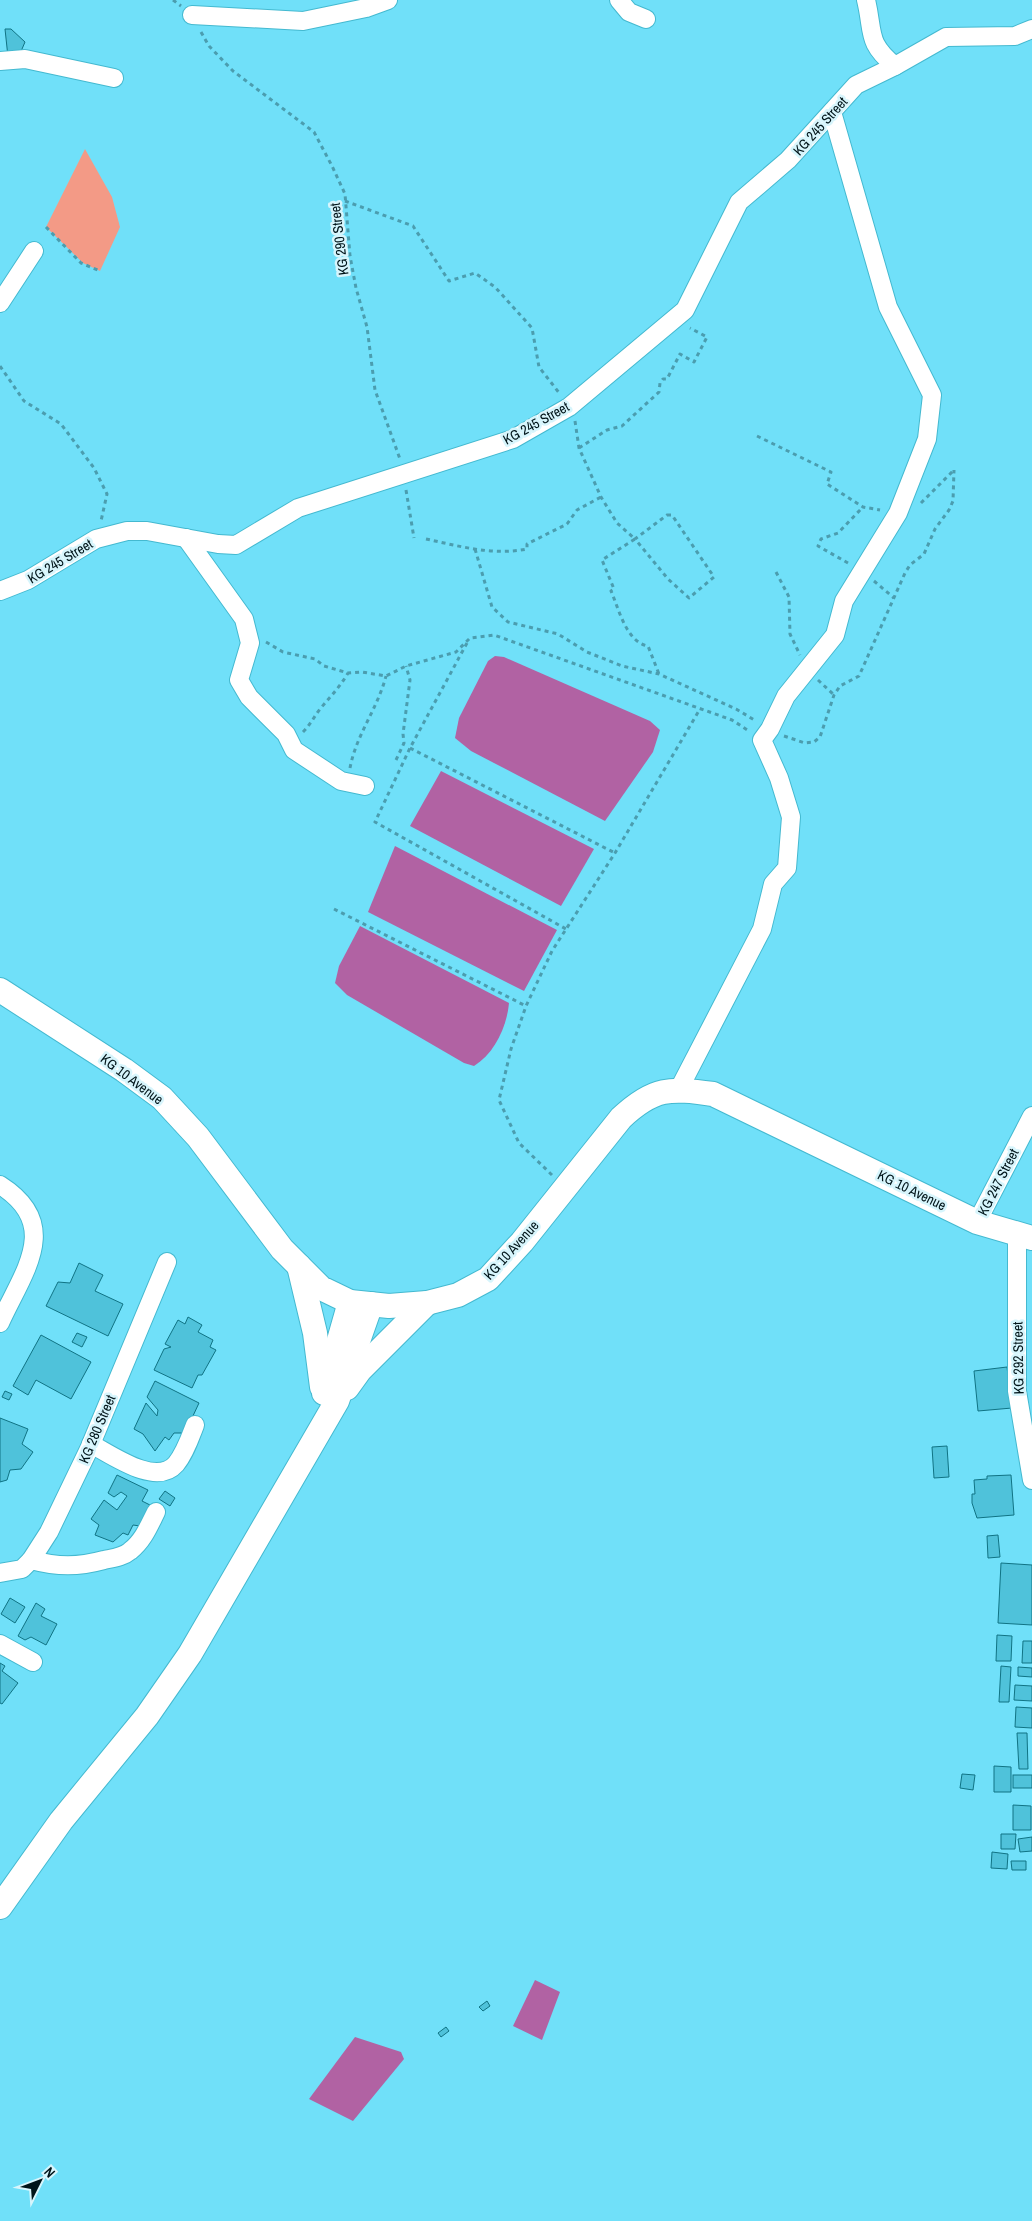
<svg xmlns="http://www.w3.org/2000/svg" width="1032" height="2221" viewBox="0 0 1032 2221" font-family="'Archivo Narrow',sans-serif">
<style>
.green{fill:#f39a86}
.water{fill:#b162a3}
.building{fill:#4fc2da;stroke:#107384}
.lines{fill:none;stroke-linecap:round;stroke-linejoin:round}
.street-casing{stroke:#44b9d0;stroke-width:20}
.secondary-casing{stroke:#44b9d0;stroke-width:26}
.path{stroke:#4b9daf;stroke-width:3;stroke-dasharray:4 4;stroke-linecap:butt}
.street{stroke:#fff;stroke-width:18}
.secondary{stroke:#fff;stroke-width:24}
.labels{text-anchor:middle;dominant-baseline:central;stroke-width:5;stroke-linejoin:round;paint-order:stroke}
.street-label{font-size:14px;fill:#001419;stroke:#d7f5fc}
</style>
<rect width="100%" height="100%" fill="#70e0f9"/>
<polygon class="green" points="85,149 112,197 120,227 100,271 83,263 46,227"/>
<g class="water">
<polygon points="495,656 504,657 650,721 660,730 653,752 605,821 471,751 455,738 459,718 488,661"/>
<polygon points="441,771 594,849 561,906 410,826"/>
<polygon points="395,846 557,930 524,991 368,912"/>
<path d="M360,926L509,1003C507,1026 495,1053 474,1066L464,1063L347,995L335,983L339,966Z"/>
<polygon points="535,1980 560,1992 542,2040 513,2026"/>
<polygon points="355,2037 401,2052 404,2059 353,2121 309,2099"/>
</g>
<g class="building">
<polygon points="5,29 11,29 25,42 19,56 8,57"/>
<polygon points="79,1263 103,1275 95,1291 123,1304 108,1336 46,1306 58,1282 70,1283"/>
<polygon points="188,1317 202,1325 198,1332 213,1340 210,1347 216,1350 202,1375 198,1375 192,1388 154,1370 164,1349 171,1347 165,1344 178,1320 185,1324"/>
<polygon points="77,1333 87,1337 82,1347 72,1342"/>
<polygon points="41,1335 91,1362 71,1399 36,1380 28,1395 13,1386"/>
<polygon points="1007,1367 1012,1408 978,1411 974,1371"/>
<polygon points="155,1381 199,1403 185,1433 174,1433 169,1440 165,1437 155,1451 143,1434 134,1429 146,1403 157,1416 158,1410 147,1397"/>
<polygon points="5,1391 12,1394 9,1400 2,1397"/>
<polygon points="0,1418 28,1429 22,1444 33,1452 21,1469 10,1470 7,1480 0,1482"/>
<polygon points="947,1446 949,1477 934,1478 932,1447"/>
<polygon points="117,1475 148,1490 142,1501 150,1505 140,1526 133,1525 128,1535 123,1533 113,1542 95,1535 99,1525 91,1519 104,1500 117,1510 127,1496 121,1492 114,1497 108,1493"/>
<polygon points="1011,1475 1014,1515 977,1518 972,1503 972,1494 975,1494 974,1480 987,1479 987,1476"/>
<polygon points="165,1491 175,1498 170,1506 159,1499"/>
<polygon points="998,1535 1000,1557 988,1558 987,1536"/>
<polygon points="1001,1563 1032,1565 1032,1625 998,1623"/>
<polygon points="10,1598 25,1607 15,1623 1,1614"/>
<polygon points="36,1603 45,1609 41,1616 57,1624 46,1645 31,1637 25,1640 18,1636"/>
<polygon points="997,1635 1012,1636 1011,1661 996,1661"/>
<polygon points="1023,1641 1032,1641 1032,1663 1022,1663"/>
<polygon points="0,1663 5,1666 2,1671 18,1683 2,1704 0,1703"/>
<polygon points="1001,1666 1011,1667 1009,1702 999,1702"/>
<polygon points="1018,1667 1032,1668 1032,1677 1018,1676"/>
<polygon points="1015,1685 1032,1686 1032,1701 1014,1700"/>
<polygon points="1016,1707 1032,1708 1032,1728 1015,1727"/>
<polygon points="1017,1733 1027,1733 1028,1769 1019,1769"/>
<polygon points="994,1766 1011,1767 1011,1792 994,1792"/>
<polygon points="962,1774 975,1775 973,1790 960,1788"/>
<rect x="1013" y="1775" width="19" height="13"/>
<polygon points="1013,1805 1031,1806 1031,1830 1013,1830"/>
<polygon points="1001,1834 1016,1834 1015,1849 1001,1849"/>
<polygon points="1032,1837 1032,1851 1020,1852 1018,1839"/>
<polygon points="992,1852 1008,1854 1007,1869 991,1868"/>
<polygon points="1011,1861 1026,1861 1026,1870 1012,1870"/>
<polygon points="487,2001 490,2006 483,2011 479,2007"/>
<polygon points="446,2027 449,2031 441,2037 438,2033"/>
</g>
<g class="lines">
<g class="street-casing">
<g id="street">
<polyline points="619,0 629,12 646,19"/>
<path d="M866,0C874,33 866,42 895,66L946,37L1015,36L1032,29"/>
<polyline points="192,15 303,21 366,8 388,0"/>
<polyline points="0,61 25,59 114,78"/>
<polyline points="0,303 34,251"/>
<polyline points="186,538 244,619 250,643 239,680 249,697 286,734 294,750 341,781 365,786"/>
<polyline points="0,591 28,580 96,539 127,531 147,531 218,544 236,545 298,508 513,439 569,407 685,310 739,202 788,160 856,85 895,66"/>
<polyline points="679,1089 762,929 773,884 787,868 791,817 779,778 762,740 770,729 786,696 835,635 844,601 898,513 927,439 932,395 888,307 832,112"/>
<path d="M0,1185C63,1225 23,1272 0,1323"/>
<polyline points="977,1222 1032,1116"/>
<polyline points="1017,1235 1017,1391 1032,1480"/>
<path d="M91,1444C112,1455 156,1487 176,1464C185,1453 190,1438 195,1425"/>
<path d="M31,1560C58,1567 78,1567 104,1560C113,1558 123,1557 130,1551C143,1541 149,1526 156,1512"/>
<polyline points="0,1573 22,1569 31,1560 49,1532 89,1449 167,1262"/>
<polyline points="0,1644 33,1662"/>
</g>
</g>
<g class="secondary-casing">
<g id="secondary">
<path d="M0,990L124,1070L162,1098L198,1137L282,1249L321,1288L350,1302L389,1306L427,1303L458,1295L488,1279L522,1242L621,1118C654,1087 670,1088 713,1094L977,1222L1032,1238"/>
<polyline points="299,1266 315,1333 322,1387"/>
<polyline points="347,1388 360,1370 427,1303"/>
<polyline points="324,1393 350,1302"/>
<polyline points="0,1907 61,1821 147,1716 190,1654 337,1401 371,1304"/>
</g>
</g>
<g class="path">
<polyline points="173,0 181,6"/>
<polyline points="201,32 209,46 233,71 314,132 332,166 345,194 350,256 356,288 367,327 375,390 400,459"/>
<polyline points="345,201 413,226 449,281 475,273 495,287 532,328 539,367 560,394"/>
<polyline points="46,227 81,263 100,271"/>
<polyline points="0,366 24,401 61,424 94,468 107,494 101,521"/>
<path d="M575,421L579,448L601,497L617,523L635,539L602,560L614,589L611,591C619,609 626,642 648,646L659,674"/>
<polyline points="757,436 831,472 827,484 863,507 880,510"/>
<polyline points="579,448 607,430 622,426 659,392 660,383 663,379 667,379 680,354 694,362 707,337 690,328"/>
<polyline points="406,490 414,538"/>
<polyline points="921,503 954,470"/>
<polygon points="667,515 672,515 714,577 689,598 668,579 635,539"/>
<path d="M426,539C459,546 493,556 527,549V544L567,524L577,510L601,497"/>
<polyline points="475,549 492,607 508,622 558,634 587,652 622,666 659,674 736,709 756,721"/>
<polyline points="848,563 818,546 821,539 838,533 863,507"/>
<polyline points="776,572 789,597 790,634 800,655"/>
<polyline points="874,581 894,598"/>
<polyline points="266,642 283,652 315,659 324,666 348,673 362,672 386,676 406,666 456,652 470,638 494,635 732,720 749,731"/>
<polyline points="467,643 410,748 375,822 566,929"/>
<polyline points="818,680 834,695"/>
<path d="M303,732C310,725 314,717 320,709C330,697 340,687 348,673"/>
<polyline points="784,736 805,743 814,742 820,737 834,695 840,686 859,676 905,573 910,565 924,554 935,529 949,510 953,501 954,470"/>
<polyline points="410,748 615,853"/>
<polyline points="396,760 404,743 403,734 410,680 406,666"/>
<path d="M350,768C356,735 378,708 386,676"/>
<polyline points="334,909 526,1006"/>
<polyline points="552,1175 519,1143 499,1100 511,1049 526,1006 552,951 615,853 700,709"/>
</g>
<use href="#street" class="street"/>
<use href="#secondary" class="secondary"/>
</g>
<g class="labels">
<g class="street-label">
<text transform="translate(820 126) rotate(-48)">KG 245 Street</text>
<text transform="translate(339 239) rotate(-97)">KG 290 Street</text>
<text transform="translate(536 423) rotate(-29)">KG 245 Street</text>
<text transform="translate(60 561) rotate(-31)">KG 245 Street</text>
<text transform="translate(132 1079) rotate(37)">KG 10 Avenue</text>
<text transform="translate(998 1182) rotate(-63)">KG 247 Street</text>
<text transform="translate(912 1190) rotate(26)">KG 10 Avenue</text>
<text transform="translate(511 1250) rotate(-48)">KG 10 Avenue</text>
<text transform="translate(1018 1358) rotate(-91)">KG 292 Street</text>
<text transform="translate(97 1429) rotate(-67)">KG 280 Street</text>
</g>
</g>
<g transform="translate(40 2181) rotate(48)" stroke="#d7f5fc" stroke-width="4" paint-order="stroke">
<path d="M0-4L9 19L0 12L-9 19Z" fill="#001419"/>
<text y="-8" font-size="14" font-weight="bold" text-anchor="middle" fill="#001419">N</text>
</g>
</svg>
